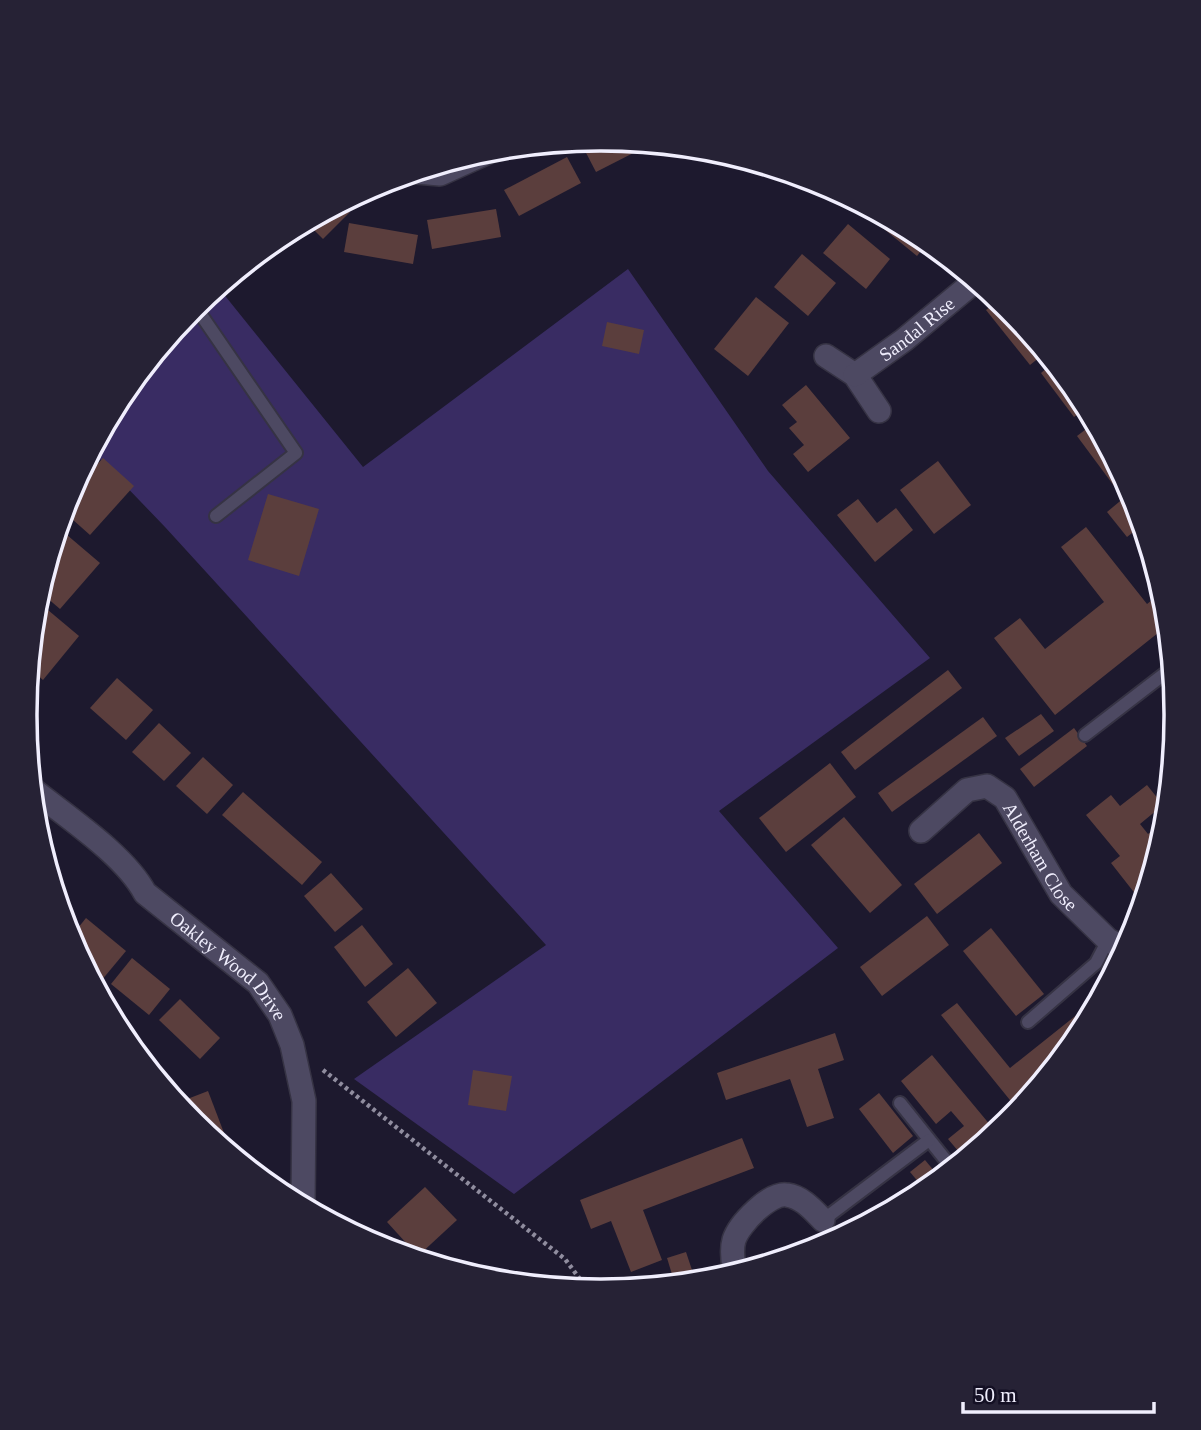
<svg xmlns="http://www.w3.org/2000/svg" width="1201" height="1430" viewBox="0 0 1201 1430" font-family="'Times New Roman',serif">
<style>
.green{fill:#392c63}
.building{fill:#5b3e3d}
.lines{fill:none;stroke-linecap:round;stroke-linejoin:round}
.service-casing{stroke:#363344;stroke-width:16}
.minor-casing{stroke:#363344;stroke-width:26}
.path{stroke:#908d9f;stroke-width:4.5;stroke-dasharray:3.5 3.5;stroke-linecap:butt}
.service{stroke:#4d4962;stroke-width:12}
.minor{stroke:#4d4962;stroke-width:23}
.labels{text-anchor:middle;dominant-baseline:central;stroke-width:7;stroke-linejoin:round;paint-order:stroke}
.street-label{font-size:19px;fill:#f0eefd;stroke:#141024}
.rim{fill:none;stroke:#f0eefd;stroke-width:3.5}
</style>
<rect width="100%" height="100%" fill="#1d192e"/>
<polygon class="green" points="628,269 768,471 930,658 719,811 838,948 514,1194 354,1079 546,945 165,527 92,451 122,395 193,307 218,287 363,467"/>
<g class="building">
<polygon points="601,139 651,144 596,172 583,147"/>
<polygon points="567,157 581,183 519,216 504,190"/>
<polygon points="341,204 350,212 323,239 306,222"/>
<polygon points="866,207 921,236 928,242 917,256 862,211"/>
<polygon points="496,209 501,237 432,249 427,220"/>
<polygon points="349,223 418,235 413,264 344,252"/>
<polygon points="848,224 890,259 866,289 823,253"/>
<polygon points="802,254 836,283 808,316 774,287"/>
<polygon points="756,297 789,323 748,376 714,349"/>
<polygon points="999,300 1008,308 1045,353 1030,365 986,310"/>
<polygon points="607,322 644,330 639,354 602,346"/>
<polygon points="1053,363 1080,395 1086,408 1074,417 1041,373"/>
<polygon points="806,385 850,438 808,472 793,454 804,445 789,428 797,422 782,405"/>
<polygon points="1094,423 1126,483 1117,490 1077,436"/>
<polygon points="103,458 134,486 90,535 63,511 68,497"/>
<polygon points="938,461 971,505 934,534 900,490"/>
<polygon points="1131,492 1142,525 1127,537 1107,512"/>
<polygon points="268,494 319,509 299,576 248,560"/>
<polygon points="858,499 877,523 896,508 913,530 875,562 837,515"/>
<polygon points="1086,527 1147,604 1162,592 1168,625 1055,715 994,638 1020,618 1045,649 1104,602 1061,547"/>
<polygon points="60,529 100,563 60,609 39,591 57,532"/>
<polygon points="36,600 79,636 43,680 29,668"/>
<polygon points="948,670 962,688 855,770 841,752"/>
<polygon points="117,678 153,710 126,740 90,708"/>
<polygon points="1041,714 1054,731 1019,756 1005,738"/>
<polygon points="983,717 997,736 892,812 878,793"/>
<polygon points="159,723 191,753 164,781 132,752"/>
<polygon points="1074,728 1087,746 1034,787 1020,769"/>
<polygon points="203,757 233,785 207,814 176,786"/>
<polygon points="830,763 856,797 786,852 759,818"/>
<polygon points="1147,785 1163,805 1140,824 1148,834 1164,821 1166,822 1145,896 1140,900 1111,863 1120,856 1086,815 1111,795 1120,806"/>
<polygon points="243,792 322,862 302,885 222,815"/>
<polygon points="844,817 902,885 870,913 811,845"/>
<polygon points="979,833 1002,863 937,914 914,884"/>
<polygon points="331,873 363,909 335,932 304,896"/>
<polygon points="927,916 949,945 882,996 860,967"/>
<polygon points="86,918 126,951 96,987 70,938"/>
<polygon points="362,925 393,964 365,987 334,947"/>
<polygon points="991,928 1044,994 1016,1016 963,951"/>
<polygon points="132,958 170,989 149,1015 111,984"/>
<polygon points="408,968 437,1003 396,1037 367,1002"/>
<polygon points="180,999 220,1038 200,1059 159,1020"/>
<polygon points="957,1003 1010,1068 1079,1013 1086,1022 1079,1035 1018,1110 941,1015"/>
<polygon points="835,1033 844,1060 818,1069 834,1118 807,1127 790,1079 726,1100 717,1073"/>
<polygon points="932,1055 996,1132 964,1158 948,1139 964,1126 951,1111 936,1124 901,1081"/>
<polygon points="473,1070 512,1076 506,1111 468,1105"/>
<polygon points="208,1091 229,1146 224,1148 193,1122 177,1103"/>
<polygon points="879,1093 913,1136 893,1153 859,1109"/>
<polygon points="742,1138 754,1168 643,1210 662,1260 631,1272 611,1221 591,1229 580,1200"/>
<polygon points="925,1160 940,1178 925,1190 910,1172"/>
<polygon points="425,1187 457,1220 418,1256 387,1222"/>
<polygon points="384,1237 401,1254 376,1245"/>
<polygon points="686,1252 696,1282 675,1284 667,1258"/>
</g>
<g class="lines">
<g class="service-casing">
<g id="service">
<polyline points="195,306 296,453 216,516"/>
<polyline points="1085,735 1172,668"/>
<polyline points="1028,1022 1096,963 1108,940"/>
<polyline points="900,1103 952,1168"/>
<polyline points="823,1220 929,1140"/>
</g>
</g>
<g class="minor-casing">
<g id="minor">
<polyline points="417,172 440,174 493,150"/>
<polyline points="826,356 855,375 879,411"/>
<path id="s1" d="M855,375L904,340L975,281"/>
<path id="s2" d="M32,789C67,817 125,855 145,893L258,983L280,1015L292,1045L304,1101L303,1206"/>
<path id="s3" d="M921,831L967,790L987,786L1005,798L1061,894L1108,940L1125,949"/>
<path d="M735,1273C733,1263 731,1250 734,1240C739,1224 770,1192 787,1195C802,1197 813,1210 823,1220"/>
</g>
</g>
<polyline class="path" points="323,1070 565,1259 588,1290"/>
<use href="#service" class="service"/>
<use href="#minor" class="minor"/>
</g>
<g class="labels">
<g class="street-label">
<text stroke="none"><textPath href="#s1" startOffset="77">Sandal Rise</textPath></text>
<text stroke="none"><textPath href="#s3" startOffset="172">Alderham Close</textPath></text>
<text stroke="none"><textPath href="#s2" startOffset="266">Oakley Wood Drive</textPath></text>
</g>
</g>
<path d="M0 0H1201V1430H0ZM600 151H601A563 563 0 0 1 1164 714V716A563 563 0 0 1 601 1279H600A563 563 0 0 1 37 716V714A563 563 0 0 1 600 151Z" fill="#262235" fill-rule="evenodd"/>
<path class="rim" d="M600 151H601A563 563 0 0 1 1164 714V716A563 563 0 0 1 601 1279H600A563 563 0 0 1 37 716V714A563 563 0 0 1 600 151Z"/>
<path d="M963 1402v10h191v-10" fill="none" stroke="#f0eefd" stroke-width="3.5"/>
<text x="974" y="1402" font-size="21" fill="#f0eefd" stroke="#141024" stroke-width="5" paint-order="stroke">50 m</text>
</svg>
